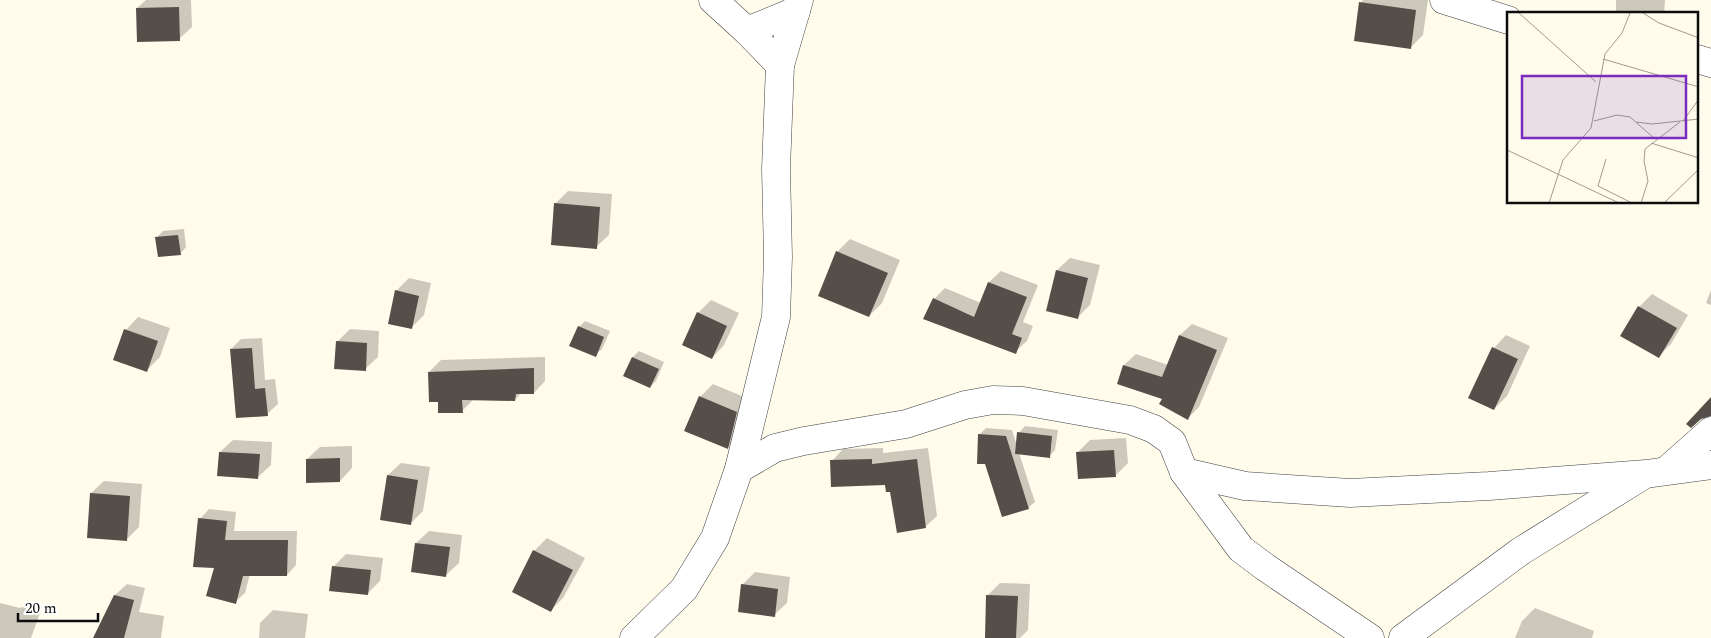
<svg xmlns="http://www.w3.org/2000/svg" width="1711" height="638" viewBox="0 0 1711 638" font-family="Spectral,serif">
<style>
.shadow{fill:#0003}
.building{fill:#564e48}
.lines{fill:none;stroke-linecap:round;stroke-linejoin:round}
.minor-casing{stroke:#3f3f3f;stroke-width:29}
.minor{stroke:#fff;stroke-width:28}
.inset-road{fill:none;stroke:#9e9c92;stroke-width:1}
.view{fill:#7b2cbf;fill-opacity:0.15;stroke:#7b2cbf;stroke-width:2.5}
.inset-edge{fill:none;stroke:#0c0c0c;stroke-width:2.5}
</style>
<rect width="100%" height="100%" fill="#fffcec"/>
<g class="shadow">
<polygon points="146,0 191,0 192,27 179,39 137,8"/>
<polygon points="1363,0 1428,0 1423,35 1410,48 1361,2"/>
<polygon points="1616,0 1665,0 1664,14 1616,14"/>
<polygon points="568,191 612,194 609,235 596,247 555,204"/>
<polygon points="184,229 186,247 180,254 156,238 163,231"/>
<polygon points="850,239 900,260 882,303 869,316 837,252"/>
<polygon points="1070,258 1100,265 1090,305 1078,317 1057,270"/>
<polygon points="1001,271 1038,285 1023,322 1033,326 1027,341 1015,352 934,299 945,288 981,303 989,282"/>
<polygon points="409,278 431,283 424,315 411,328 396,291"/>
<polygon points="1711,290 1711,305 1706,303"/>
<polygon points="1652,294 1688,315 1671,344 1658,357 1639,307"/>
<polygon points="711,300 739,313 724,345 712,358 698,313"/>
<polygon points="138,317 170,328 160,357 147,370 115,359 126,330"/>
<polygon points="585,321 610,331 602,349 595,355 579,327"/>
<polygon points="1192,324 1228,338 1199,407 1188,418 1164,398 1118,383 1124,365 1136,354 1168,365 1180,335"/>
<polygon points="350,329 379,331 378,357 365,369 337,342"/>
<polygon points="1506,335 1530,346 1507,396 1494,409 1470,398 1494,348"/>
<polygon points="262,338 265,380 275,379 278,404 267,414 231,349 241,339"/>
<polygon points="639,351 664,362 656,381 650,387 625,376 633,357"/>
<polygon points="545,357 545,381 534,393 522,392 515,400 474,399 462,411 439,400 429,372 441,360"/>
<polygon points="713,384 749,399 740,435 728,447 700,397"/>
<polygon points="1025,426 1058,430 1055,450 1049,456 1019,453 1035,502 1028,508 980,434 986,428 1012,430 1017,446 1019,433"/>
<polygon points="1126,438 1128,463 1115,476 1078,452 1090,440"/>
<polygon points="233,440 272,442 271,465 258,477 220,452"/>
<polygon points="352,446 352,468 340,481 307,459 320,447"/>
<polygon points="883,448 883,453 928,448 937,516 925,527 886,484 832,461 843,449"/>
<polygon points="401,463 430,467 423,511 411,523 388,475"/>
<polygon points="104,481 142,484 139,527 126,540 91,493"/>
<polygon points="209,509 236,512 234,531 297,531 296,565 287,575 250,574 245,593 235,602 215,567 200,519"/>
<polygon points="429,531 462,535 459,563 446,575 416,543"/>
<polygon points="547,538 585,558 563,598 551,610 534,551"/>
<polygon points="346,554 383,558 380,581 368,593 333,567"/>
<polygon points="755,572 790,577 787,603 774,615 742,585"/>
<polygon points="1000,583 1030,584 1028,630 1020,638 986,638 987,596"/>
<polygon points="127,584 145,588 139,612 164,616 161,638 95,638 115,595"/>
<polygon points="0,603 20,608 22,607 40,613 31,638 0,638"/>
<polygon points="1535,608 1594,631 1592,638 1515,638 1522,621"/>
<polygon points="273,610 308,614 305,638 259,638 260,623"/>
</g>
<g class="building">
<polygon points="1359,2 1416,10 1411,49 1354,41"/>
<polygon points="179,7 180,41 137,42 136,8"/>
<polygon points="554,203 600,207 597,249 551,245"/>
<polygon points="178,235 181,255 158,257 155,237"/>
<polygon points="836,251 888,273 869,317 818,296"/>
<polygon points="1056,270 1088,278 1078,319 1046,311"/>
<polygon points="988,282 1027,297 1012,334 1022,338 1016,354 923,319 933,298 974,317"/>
<polygon points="395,290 419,296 412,329 388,324"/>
<polygon points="1638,306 1677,328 1659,358 1620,336"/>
<polygon points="697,312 727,326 712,359 682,345"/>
<polygon points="578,326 604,337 596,357 569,346"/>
<polygon points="124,329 158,341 147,372 113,360"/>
<polygon points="1179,335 1217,350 1188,420 1159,404 1162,399 1117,384 1123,365 1162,377"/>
<polygon points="336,341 367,343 366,371 334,369"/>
<polygon points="1492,347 1518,359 1494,410 1468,398"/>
<polygon points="252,348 255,389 265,388 268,416 236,418 230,349"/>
<polygon points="632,357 659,369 650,388 623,376"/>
<polygon points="534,368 534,394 516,394 515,401 462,400 463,413 438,413 438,402 429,402 428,372"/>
<polygon points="699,396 737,412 728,449 684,431"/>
<polygon points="1711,397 1711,416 1701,419 1691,428 1686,424"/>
<polygon points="1017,432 1052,436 1050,458 1015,454"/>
<polygon points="978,434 1006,436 1029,509 1002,517 985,464 977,464"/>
<polygon points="1114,450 1116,477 1078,479 1076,452"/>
<polygon points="219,452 260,454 258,479 217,476"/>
<polygon points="340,458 340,482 306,483 306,459"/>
<polygon points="872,459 872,464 917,459 926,528 897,533 890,492 886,492 885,485 831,487 830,460"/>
<polygon points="387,475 418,480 411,525 380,520"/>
<polygon points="90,493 130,496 127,541 87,538"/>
<polygon points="198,518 227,521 225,540 288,540 287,576 243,576 236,604 206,596 214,568 193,567"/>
<polygon points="415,543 450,547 446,577 411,572"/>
<polygon points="533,550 573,570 551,612 512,592"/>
<polygon points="332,566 371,570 368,595 329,591"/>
<polygon points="741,584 778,589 775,617 738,612"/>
<polygon points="114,595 134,600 124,638 93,638"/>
<polygon points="986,595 1018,596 1016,638 985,638"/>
</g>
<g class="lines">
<g class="minor-casing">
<g id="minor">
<polyline points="713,0 747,31 780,65"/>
<polyline points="1444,0 1508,20"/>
<polyline points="747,31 796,11"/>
<polyline points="1697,59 1711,63"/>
<polyline points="739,469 775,448 804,441 906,424 965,405 993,400 1023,401 1130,420 1154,429 1172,442 1184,472 1241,549 1265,567 1370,638"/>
<polyline points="1667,470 1711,431"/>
<polyline points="1184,472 1245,486 1350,493 1489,486 1646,474 1711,465"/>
<polyline points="634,638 684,589 715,538 739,469 776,317 778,257 776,169 780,65 799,0"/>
<polyline points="1403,638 1521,551 1642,476"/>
</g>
</g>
<use href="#minor" class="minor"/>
</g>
<g transform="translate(1507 12)">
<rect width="191" height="191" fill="#fffcec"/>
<path class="inset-road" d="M12,1L89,70M136,1L152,11L192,26M96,47L192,75M87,109L110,103L123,105L148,127M176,109L192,87M129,110L145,112L192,107M144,131L192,146M0,138L112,191M99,147L91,174L125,191M42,191L56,148L84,116L98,42L115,21L123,1M134,191L141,169L137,149L138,137L173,110M157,191L192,157"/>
<path class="view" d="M15,64H179V126H15Z"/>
<rect width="191" height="191" class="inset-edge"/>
</g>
<path d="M18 613v8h80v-8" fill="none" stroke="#0c0c0c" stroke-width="2.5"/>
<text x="25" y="613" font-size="15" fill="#0c0c0c" stroke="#ffffff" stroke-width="4" paint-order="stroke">20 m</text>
</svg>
